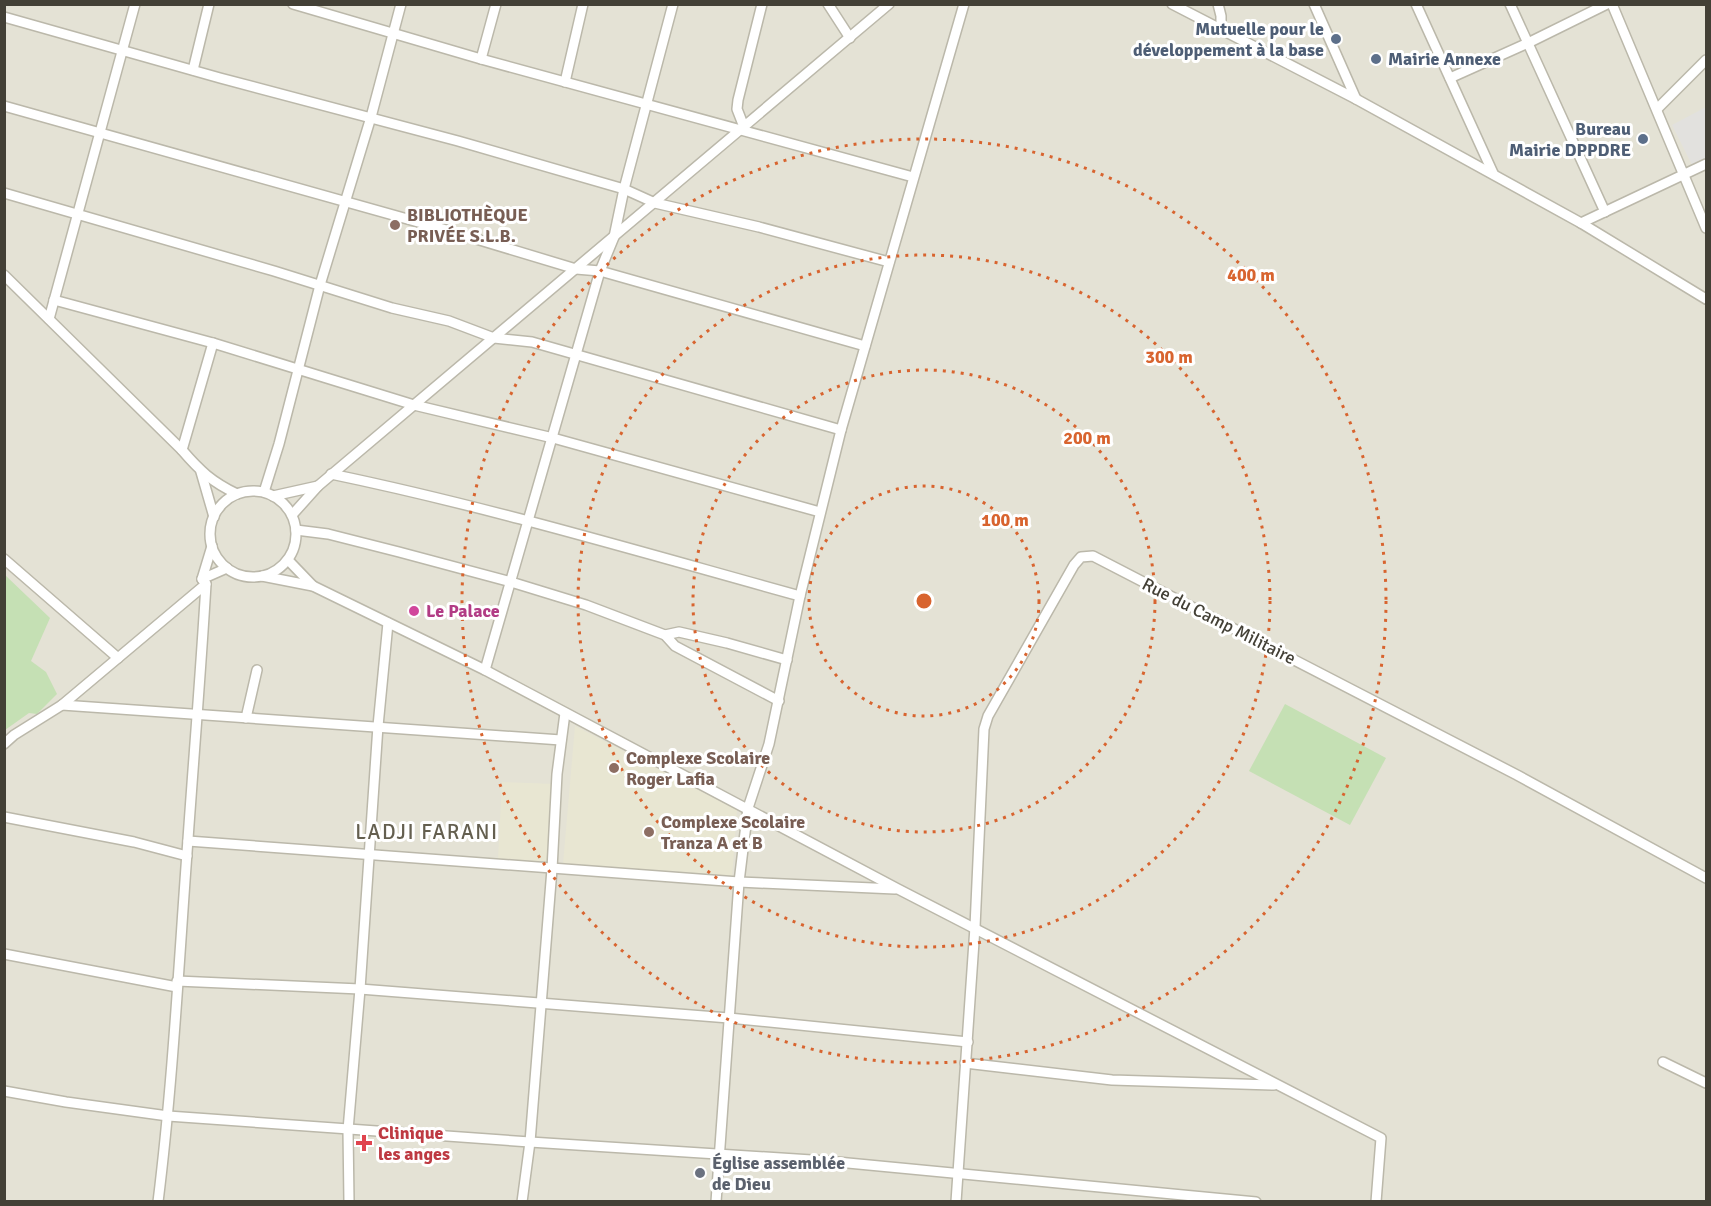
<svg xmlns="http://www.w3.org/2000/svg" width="1711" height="1206" viewBox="0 0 1711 1206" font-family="Signika,sans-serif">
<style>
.residential{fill:#e4e2d5}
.education{fill:#e8e6d2}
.green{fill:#c5e0b4}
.parking{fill:#e2e1de}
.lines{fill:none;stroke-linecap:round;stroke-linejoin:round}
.minor-casing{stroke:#bbb8aa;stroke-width:12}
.minor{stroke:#fff;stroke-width:9}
.ring{fill:none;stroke:#d8642f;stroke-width:3;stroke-dasharray:3 6}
.service-dot{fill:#5c6f8a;stroke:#fff;stroke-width:2}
.education-dot{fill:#8d6e63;stroke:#fff;stroke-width:2}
.hotel-dot{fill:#d1479c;stroke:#fff;stroke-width:2}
.health-dot{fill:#e0444e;stroke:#fff;stroke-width:2}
.worship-dot{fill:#6b7280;stroke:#fff;stroke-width:2}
.labels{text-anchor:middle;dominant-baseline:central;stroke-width:6;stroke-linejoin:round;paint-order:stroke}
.service-label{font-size:18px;font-weight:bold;fill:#4e5e75;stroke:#fff;text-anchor:end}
.education-label{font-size:18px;font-weight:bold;fill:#785e54;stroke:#fff;text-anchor:start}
.hotel-label{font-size:18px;font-weight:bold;fill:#b23c85;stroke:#fff;text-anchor:start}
.street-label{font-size:18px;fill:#434036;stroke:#fff}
.health-label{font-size:18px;font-weight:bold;fill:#be3a42;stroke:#fff;text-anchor:start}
.worship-label{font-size:18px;font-weight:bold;fill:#5b616d;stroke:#fff;text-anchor:start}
.quarter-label{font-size:21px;letter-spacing:1.5px;fill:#645f4f;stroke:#fff}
.centre{fill:#d8642f;stroke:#fff;stroke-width:3}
.ring-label{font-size:18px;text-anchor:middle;font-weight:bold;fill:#d8642f;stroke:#fff;stroke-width:6;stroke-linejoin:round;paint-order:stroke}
</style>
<rect width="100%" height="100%" fill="#f1efe6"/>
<rect class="residential" x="5" y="5" width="1701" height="1196"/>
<g class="education">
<polygon points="575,726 737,810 732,877 563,864"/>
<polygon points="502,782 555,784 551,862 498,859"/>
</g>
<g class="green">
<polygon points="5,575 50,618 31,661 46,672 57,694 37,714 29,713 5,730"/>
<polygon points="1285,704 1386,758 1350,825 1249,771"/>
</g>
<polygon class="parking" points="1706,107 1706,159 1692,165 1672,125"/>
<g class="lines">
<g class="minor-casing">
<g id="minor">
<polyline points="293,4 481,59 913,177"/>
<polyline points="828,4 850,38"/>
<polyline points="1172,4 1356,99 1581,223 1706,164"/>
<polyline points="1218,4 1221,16 1221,30"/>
<polyline points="1314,4 1356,99"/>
<polyline points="1416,4 1493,173"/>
<polyline points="1510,4 1605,212"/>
<polyline points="1612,4 1706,228"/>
<polyline points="4,17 220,78 458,141 624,189 655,203 759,227 889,262"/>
<polyline points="481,59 496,4"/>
<polyline points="193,70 209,4"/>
<polyline points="1450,78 1528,43 1607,4"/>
<polyline points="565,82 583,4"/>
<polyline points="4,106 443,229 576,269 600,271 865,346"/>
<polyline points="1657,109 1706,60"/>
<polyline points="744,127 737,109 738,100 762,4"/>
<polyline points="4,193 274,271 392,308 449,321 494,338 532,342 841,430"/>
<polyline points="1581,223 1706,299"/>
<path d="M4,275L182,450C200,471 212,482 237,494"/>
<polyline points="54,300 213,343 414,405 553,438 820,512"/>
<polyline points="49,319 135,4"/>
<polyline points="182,450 213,343"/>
<polyline points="201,472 214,517"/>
<path d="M331,474C490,507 644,553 800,596"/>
<circle cx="253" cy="534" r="43"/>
<polyline points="264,492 279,444 320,285 371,117 401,4"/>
<polyline points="273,496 318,486"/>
<polyline points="292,515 318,486 889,4"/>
<polyline points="296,530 328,534 399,552 511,582 586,605 665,635 675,646 779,701"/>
<polyline points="4,559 118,658"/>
<polyline points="288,560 313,586"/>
<polyline points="262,576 313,586 485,670 898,889 1381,1138 1376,1202"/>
<polyline points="202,579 227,568"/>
<polyline points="665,635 679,632 727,643 787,660"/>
<polyline points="485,670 600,271 614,237 624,189 673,4"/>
<polyline points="62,705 561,740"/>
<polyline points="246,718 257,670"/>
<polyline points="4,744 14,735 62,705 206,584 202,579 212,546"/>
<polyline points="4,817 134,842 187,856"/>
<polyline points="188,841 739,882 895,889"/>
<polyline points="4,954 177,987"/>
<polyline points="177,981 360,989 729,1018 968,1042"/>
<polyline points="1663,1062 1706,1083"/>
<polyline points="965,1063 1112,1080 1274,1085"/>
<polyline points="4,1091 66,1102 168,1116 530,1142 827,1161 1256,1202"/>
<path d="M158,1202C173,1081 179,960 188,839C194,754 201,669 206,584"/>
<polyline points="349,1202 348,1130 360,989 378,726 388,623"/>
<polyline points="522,1202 530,1142 552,869 557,774 565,713"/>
<polyline points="716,1202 739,882 748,808 769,744 800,596 841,430 964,4"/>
<polyline points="956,1202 975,927 984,729 988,716 1074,565 1081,557 1093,556 1517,775 1706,878"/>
</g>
</g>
<use href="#minor" class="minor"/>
</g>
<g class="ring">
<circle cx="924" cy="601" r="115"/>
<circle cx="924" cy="601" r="231"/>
<circle cx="924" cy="601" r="346"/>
<circle cx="924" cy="601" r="462"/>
</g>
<g class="service-dot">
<circle cx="1336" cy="39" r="6"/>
<circle cx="1376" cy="59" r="6"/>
<circle cx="1643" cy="139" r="6"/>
</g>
<g class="education-dot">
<circle cx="395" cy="225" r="6"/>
<circle cx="614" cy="768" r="6"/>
<circle cx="649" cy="832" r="6"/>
</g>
<circle class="hotel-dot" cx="414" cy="611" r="6"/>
<path class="health-dot" d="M361 1134h6v6h6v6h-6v6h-6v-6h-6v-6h6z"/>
<circle class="worship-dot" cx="700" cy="1173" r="6"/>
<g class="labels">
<g class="service-label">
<text x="1324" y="29">Mutuelle pour le<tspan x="1324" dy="21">développement à la base</tspan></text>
<text x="1388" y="59" text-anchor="start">Mairie Annexe</text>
<text x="1631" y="129">Bureau<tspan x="1631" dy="21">Mairie DPPDRE</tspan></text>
</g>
<g class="education-label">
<text x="407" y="215">BIBLIOTHÈQUE<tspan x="407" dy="21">PRIVÉE S.L.B.</tspan></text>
<text x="626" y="758">Complexe Scolaire<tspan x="626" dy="21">Roger Lafia</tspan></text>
<text x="661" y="822">Complexe Scolaire<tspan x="661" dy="21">Tranza A et B</tspan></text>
</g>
<g class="hotel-label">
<text x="426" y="611">Le Palace</text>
</g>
<g class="street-label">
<text transform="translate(1219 621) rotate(27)">Rue du Camp Militaire</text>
</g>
<g class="health-label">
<text x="378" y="1133">Clinique<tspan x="378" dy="21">les anges</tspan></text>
</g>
<g class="worship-label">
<text x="712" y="1163">Église assemblée<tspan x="712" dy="21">de Dieu</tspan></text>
</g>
<g class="quarter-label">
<text x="427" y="832">LADJI FARANI</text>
</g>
</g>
<circle cx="924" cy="601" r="9" class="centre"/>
<g class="ring-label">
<text x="1251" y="281">400 m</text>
<text x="1169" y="363">300 m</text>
<text x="1087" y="444">200 m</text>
<text x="1005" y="526">100 m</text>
</g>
<rect width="1711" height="1206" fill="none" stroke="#434036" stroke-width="12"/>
</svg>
